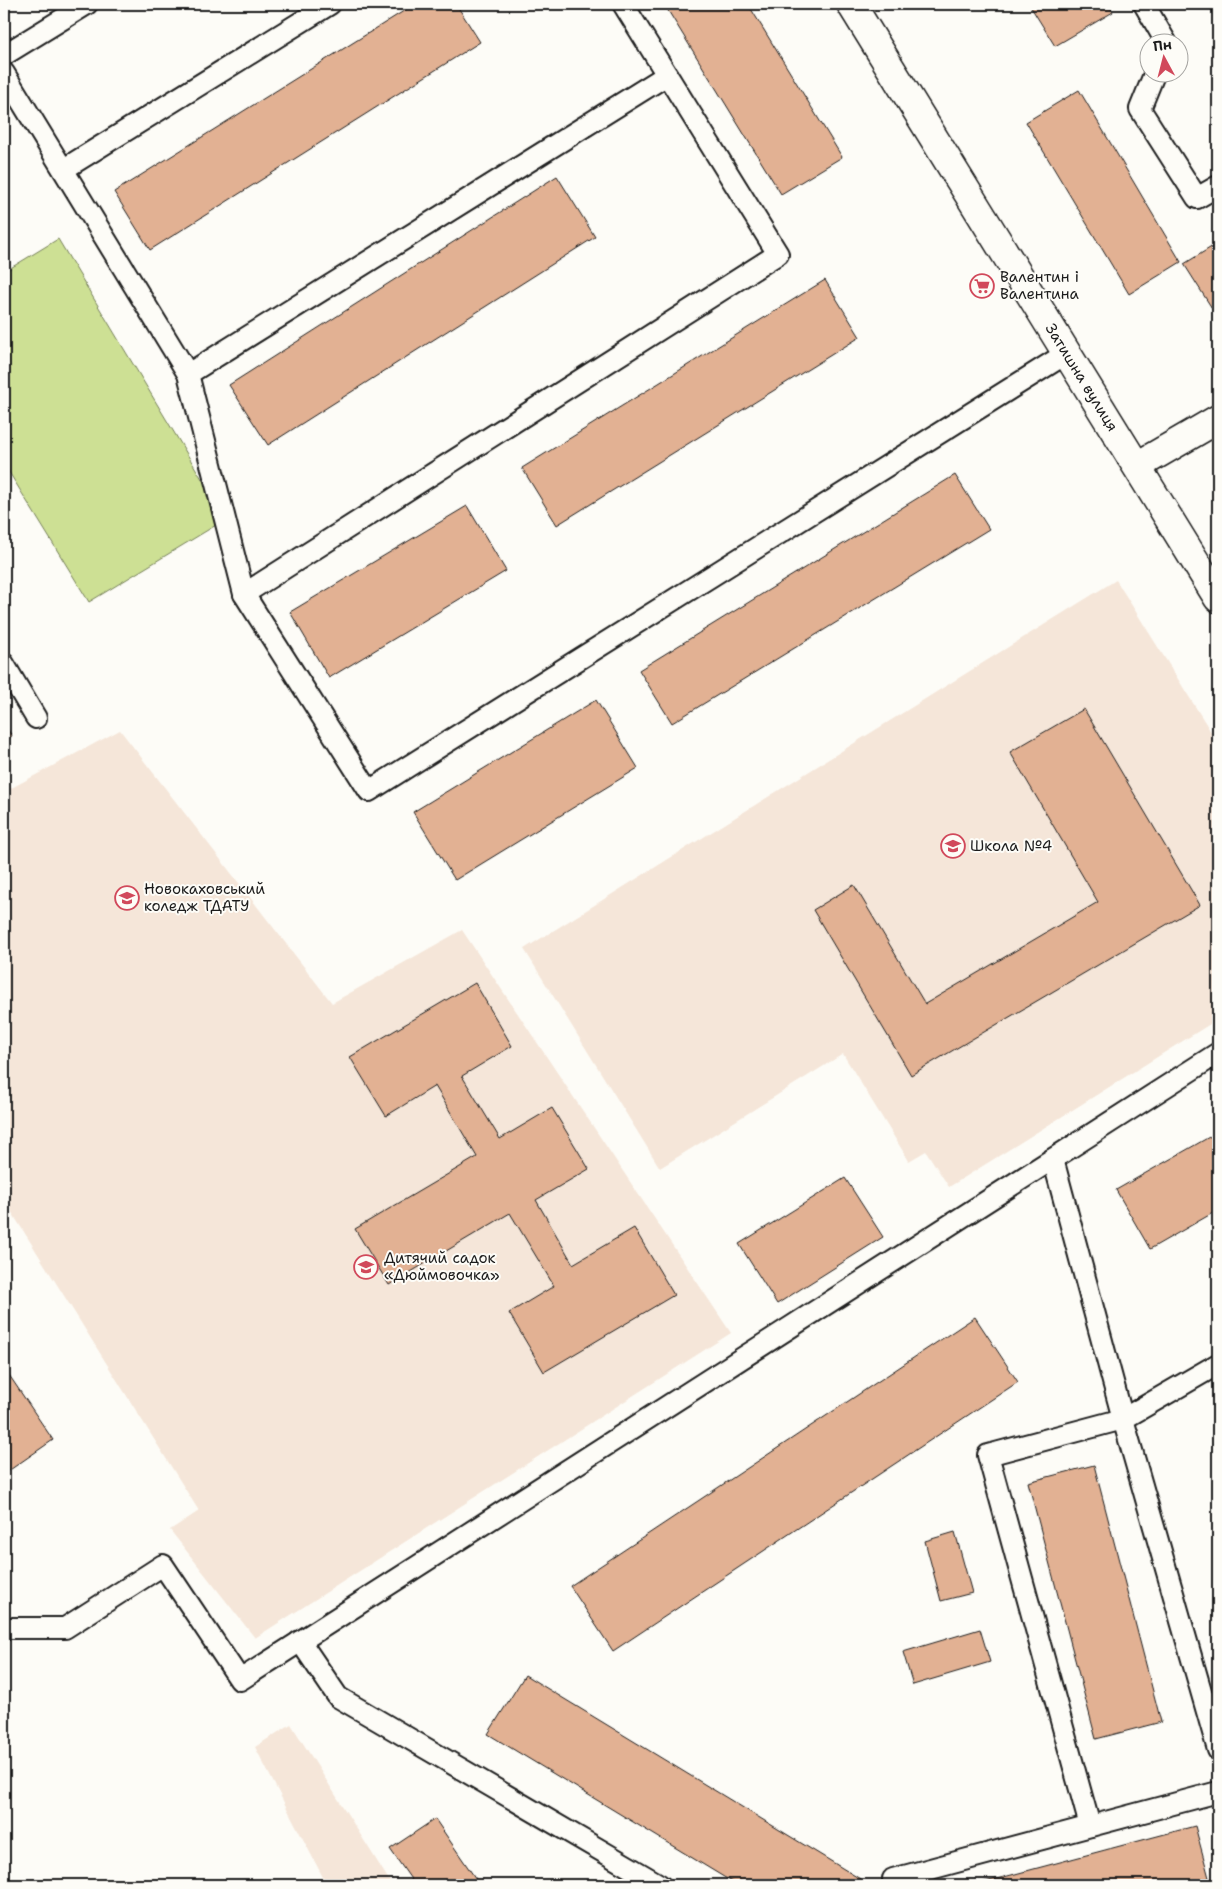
<svg xmlns="http://www.w3.org/2000/svg" width="1222" height="1889" viewBox="0 0 1222 1889" font-family="'Shantell Sans',sans-serif">
<style>
.built{fill:#f5e6d9}
.green{fill:#cde094;stroke:#747e58}
.building{fill:#e2b193;stroke:#1c1c1c}
.lines{fill:none;stroke-linecap:round;stroke-linejoin:round}
.service-casing{stroke:#1c1c1c;stroke-width:24}
.minor-casing{stroke:#1c1c1c;stroke-width:31}
.service{stroke:#fdfcf7;stroke-width:20}
.minor{stroke:#fdfcf7;stroke-width:28}
.labels{text-anchor:middle;dominant-baseline:central;stroke-width:4;stroke-linejoin:round;paint-order:stroke}
.poi-label{font-size:15px;fill:#1c1c1c;stroke:#fdfcf7;text-anchor:start}
.street-label{font-size:15px;fill:#1c1c1c;stroke:#fdfcf7}
</style>
<rect width="100%" height="100%" fill="#fdfcf7"/>
<filter id="ink" filterUnits="userSpaceOnUse"><feTurbulence type="fractalNoise" baseFrequency=".02" numOctaves="2"/><feDisplacementMap in="SourceGraphic" scale="10" xChannelSelector="R" yChannelSelector="G"/><feConvolveMatrix kernelMatrix="1 2 1 2 8 2 1 2 1" color-interpolation-filters="sRGB"/></filter>
<g filter="url(#ink)">
<g class="built">
<polygon points="1116,580 1218,743 1218,1019 949,1187 926,1151 909,1161 843,1054 660,1168 524,949"/>
<polygon points="120,730 332,1003 462,930 731,1333 255,1638 170,1530 199,1511 4,1200 4,792"/>
<polygon points="291,1724 392,1885 327,1885 255,1747"/>
</g>
<polygon class="green" points="58,239 226,519 89,602 4,464 4,272"/>
<g class="building">
<polygon points="415,4 456,4 480,42 150,250 114,192"/>
<polygon points="664,4 748,4 842,157 781,194"/>
<polygon points="1029,4 1108,4 1113,12 1055,46"/>
<polygon points="1079,90 1181,262 1129,294 1026,122"/>
<polygon points="557,176 595,237 268,445 229,385"/>
<polygon points="1218,243 1218,311 1215,313 1184,264"/>
<polygon points="825,280 860,337 557,525 522,468"/>
<polygon points="955,475 989,529 672,723 639,670"/>
<polygon points="467,506 506,571 329,678 290,612"/>
<polygon points="596,700 638,768 455,880 413,812"/>
<polygon points="1084,709 1200,905 911,1075 813,910 854,885 925,1004 1098,902 1010,752"/>
<polygon points="4,724 12,736 4,741"/>
<polygon points="475,983 512,1046 462,1076 500,1139 552,1108 589,1169 536,1200 573,1264 634,1228 674,1295 544,1372 509,1313 554,1286 510,1213 389,1285 355,1229 477,1157 435,1086 386,1116 350,1057"/>
<polygon points="1218,1132 1218,1210 1150,1249 1116,1190"/>
<polygon points="845,1178 883,1237 777,1304 739,1244"/>
<polygon points="975,1317 1018,1382 613,1651 570,1586"/>
<polygon points="7,1372 53,1440 4,1474 4,1375"/>
<polygon points="1094,1465 1161,1722 1096,1739 1028,1482"/>
<polygon points="955,1532 972,1593 941,1601 925,1541"/>
<polygon points="980,1629 990,1662 913,1685 903,1652"/>
<polygon points="525,1675 870,1885 737,1885 488,1734"/>
<polygon points="435,1819 480,1885 415,1885 390,1849"/>
<polygon points="1195,1826 1211,1885 974,1885"/>
</g>
<g class="lines">
<g class="service-casing">
<g id="service">
<polyline points="1144,4 1166,42"/>
<polyline points="4,55 87,4"/>
<polyline points="1155,72 1140,109 1197,198 1218,186"/>
<polyline points="4,73 188,374 244,594 369,791 1067,353"/>
<polyline points="64,169 330,4"/>
<polyline points="188,374 667,75"/>
<polyline points="244,594 778,254 623,4"/>
<polyline points="4,664 36,718"/>
<polyline points="1053,1159 1123,1419 1218,1750"/>
<polyline points="4,1628 65,1628 163,1565 240,1680 1218,1053"/>
<polyline points="300,1641 338,1697 660,1885"/>
<polyline points="1090,1826 988,1455 1123,1419 1218,1364"/>
<polyline points="894,1885 893,1879 1218,1792"/>
</g>
</g>
<g class="minor-casing">
<g id="minor">
<path id="s1" d="M851,4L1218,598"/>
<polyline points="1137,466 1218,419"/>
</g>
</g>
<use href="#service" class="service"/>
<use href="#minor" class="minor"/>
</g>
</g>
<defs>
<g id="supermarket-ring" transform="scale(1.25)"><circle r="9.5" fill="#fdfcf7" stroke="#d1495b" stroke-width="1.5"/><path d="M-6-5.5h2.5l.6 2H6L4.5 2H-2.5L-4.4-4H-6ZM-1.5 3.2a1.3 1.3 0 1 0 .1 0ZM3 3.2a1.3 1.3 0 1 0 .1 0Z" fill="#d1495b"/></g>
<g id="school-ring" transform="scale(1.25)"><circle r="9.5" fill="#fdfcf7" stroke="#d1495b" stroke-width="1.5"/><path d="M0-5L7-2L0 1L-7-2ZM-4 1L0 2.5L4 1V4Q0 6-4 4Z" fill="#d1495b"/></g>
<g id="university-ring" transform="scale(1.25)"><circle r="9.5" fill="#fdfcf7" stroke="#d1495b" stroke-width="1.5"/><path d="M0-5L7-2L0 1L-7-2ZM-4 1L0 2.5L4 1V4Q0 6-4 4Z" fill="#d1495b"/></g>
</defs>
<g fill-rule="evenodd">
<use href="#supermarket-ring" x="982" y="286"/>
<use href="#school-ring" x="953" y="846"/>
<use href="#university-ring" x="127" y="898"/>
<use href="#school-ring" x="366" y="1267"/>
</g>
<g class="labels">
<g class="poi-label">
<text x="1000" y="277">Валентин і<tspan x="1000" dy="17">Валентина</tspan></text>
<text x="970" y="846">Школа №4</text>
<text x="144" y="889">Новокаховський<tspan x="144" dy="17">коледж ТДАТУ</tspan></text>
<text x="384" y="1258">Дитячий садок<tspan x="384" dy="17">«Дюймовочка»</tspan></text>
</g>
<g class="street-label">
<text stroke="none"><textPath href="#s1" startOffset="439">Затишна вулиця</textPath></text>
</g>
</g>
<rect width="1222" height="1889" fill="none" stroke="#fdfcf7" stroke-width="20"/>
<rect x="10" y="10" width="1202" height="1869" fill="none" stroke="#1c1c1c" stroke-width="2" filter="url(#ink)"/>
<g transform="translate(1164 58) rotate(353)"><circle r="24" fill="#fdfcf7" stroke="#a3a29f"/>
<path d="M0-4L9 19L0 12L-9 19Z" fill="#d1495b"/>
<text y="-8" font-size="14" font-weight="bold" text-anchor="middle" fill="#1c1c1c">Пн</text>
</g>
</svg>
